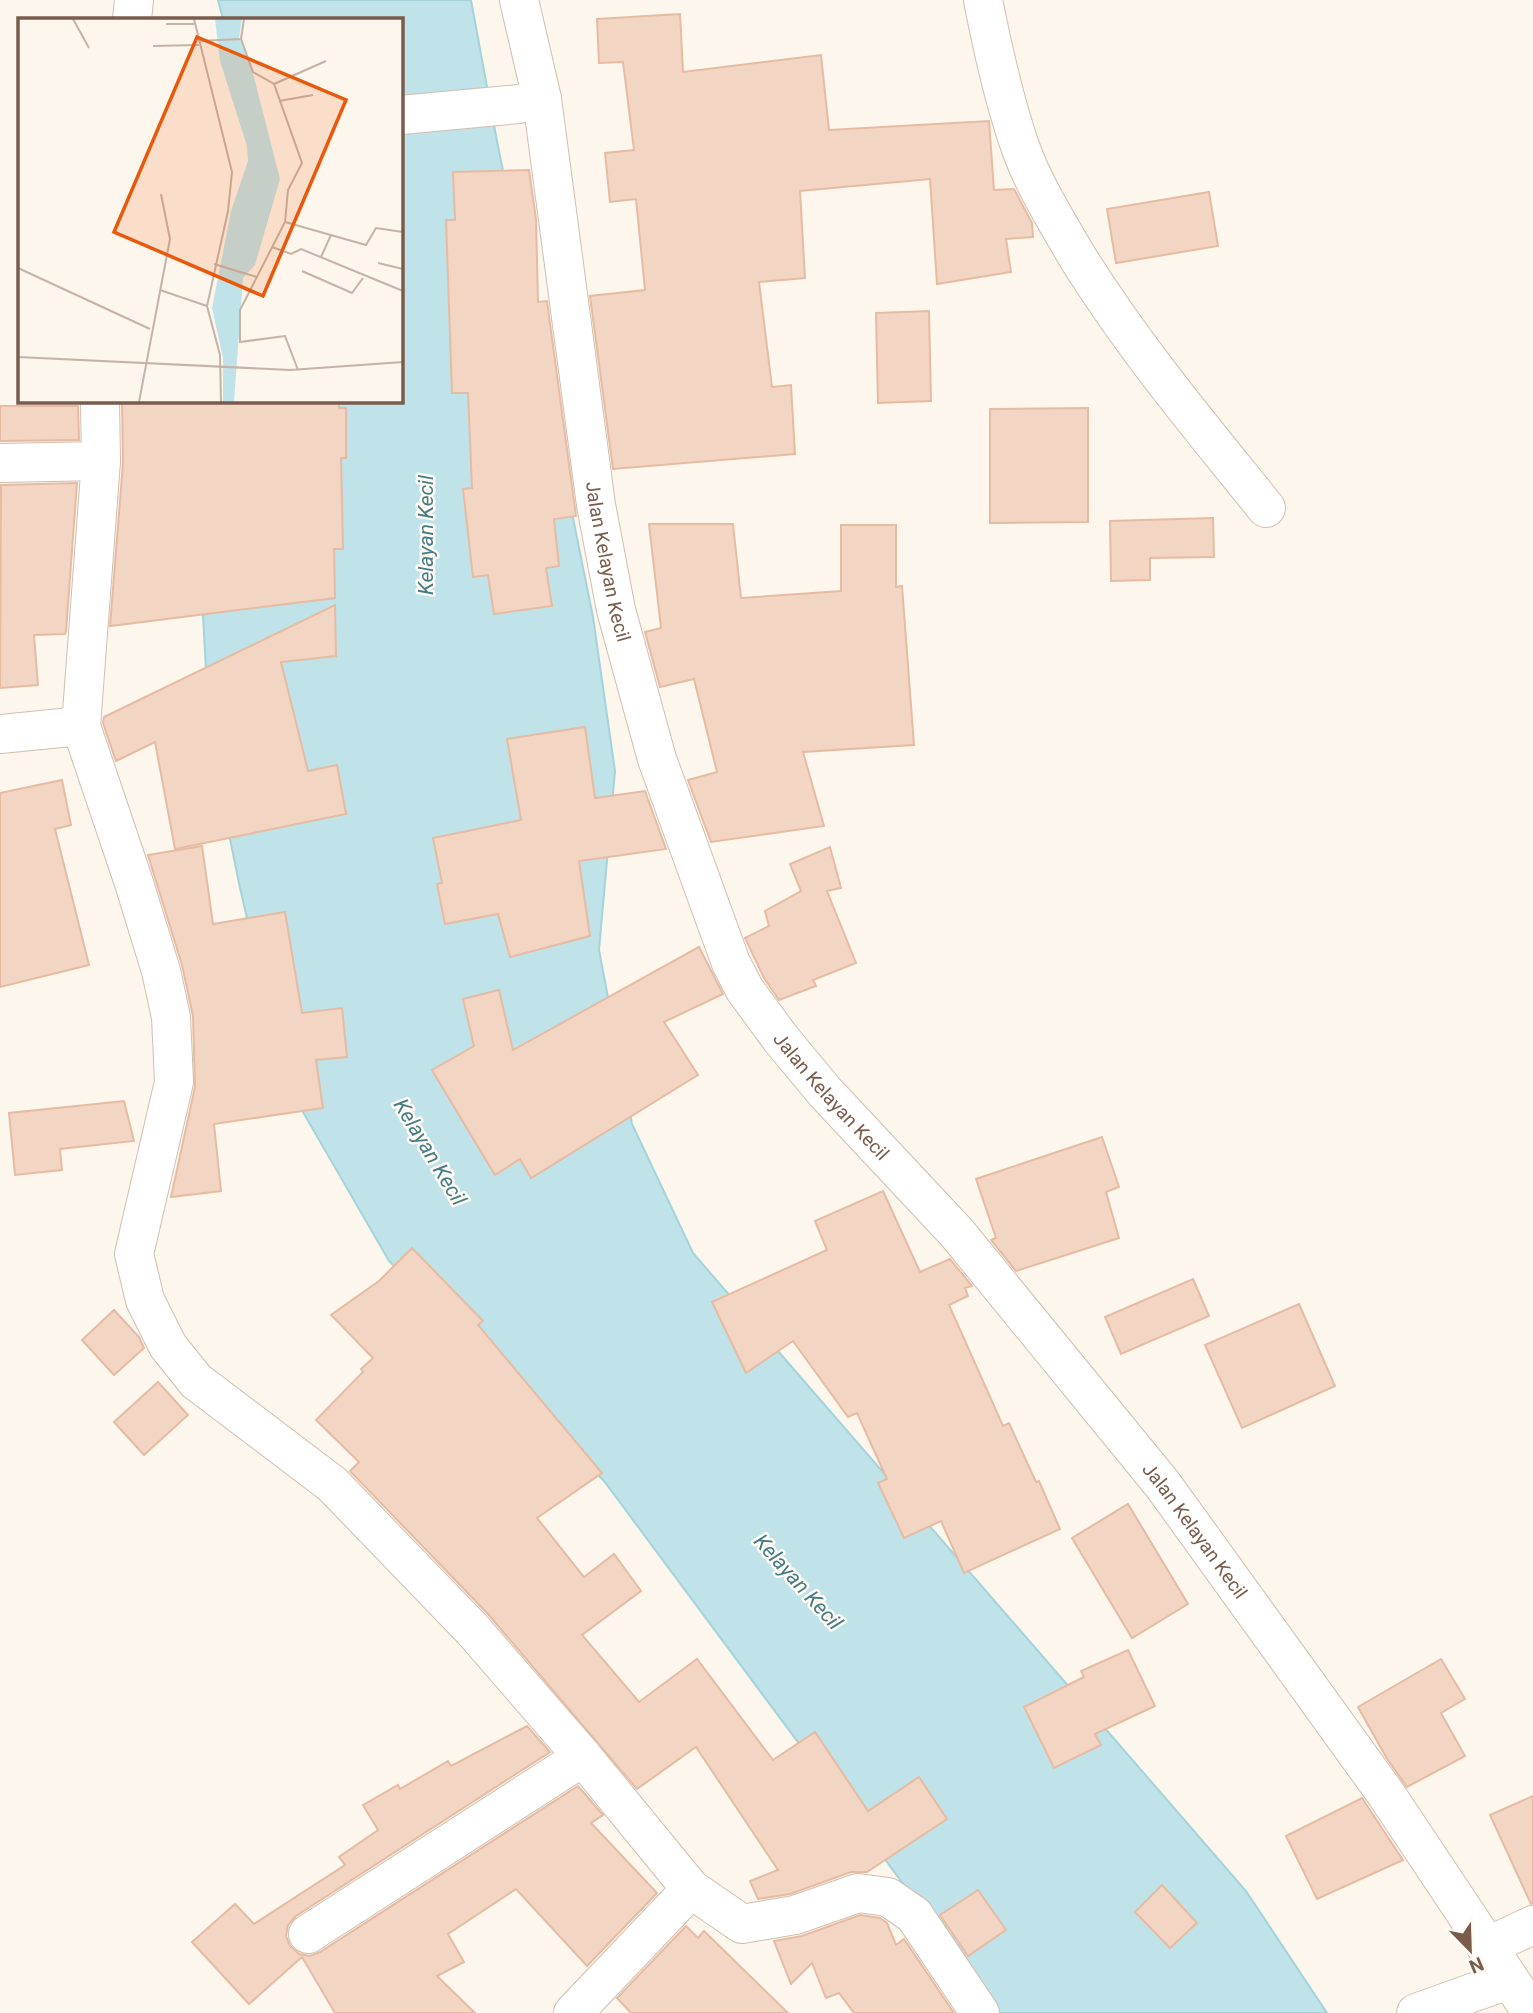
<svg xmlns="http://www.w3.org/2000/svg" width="1533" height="2013" viewBox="0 0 1533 2013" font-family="Roboto,sans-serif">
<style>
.water{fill:#bfe3e8;stroke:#a5d3da;stroke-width:2}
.building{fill:#f3d5c3;stroke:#e6bba3;stroke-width:2}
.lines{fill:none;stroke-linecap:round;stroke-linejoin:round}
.minor-casing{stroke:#d1beb0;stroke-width:40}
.minor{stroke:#fff;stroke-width:38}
.labels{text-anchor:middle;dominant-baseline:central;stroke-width:5;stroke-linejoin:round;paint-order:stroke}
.street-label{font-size:19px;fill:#7a5c4d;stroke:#fffaf3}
.water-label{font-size:21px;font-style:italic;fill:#437c86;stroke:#fffaf3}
.inset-road{fill:none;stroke:#c5b3a7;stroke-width:2}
.view{fill:#e8590c;fill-opacity:0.15;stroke:#e8590c;stroke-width:3.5}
.inset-edge{fill:none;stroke:#7a5c4d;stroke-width:3.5}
</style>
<rect width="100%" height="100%" fill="#fdf6ec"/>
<polygon class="water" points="218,0 471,0 497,141 593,617 615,771 599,950 632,1124 693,1253 1246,1891 1327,2013 999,2013 604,1481 389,1261 285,1081 240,888 210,741 191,401 401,401 401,19 223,19"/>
<g class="building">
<polygon points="680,14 683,72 821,55 829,130 989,121 994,190 1014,189 1032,223 1033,237 1006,239 1011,272 937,284 930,179 800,191 805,278 759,282 772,387 791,385 795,454 613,469 590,296 645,290 636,199 610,202 605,153 634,150 623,62 599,63 597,19"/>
<polygon points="529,170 536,219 538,302 547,301 576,516 554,519 559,566 546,568 552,606 494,614 488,575 473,577 463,489 472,488 468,393 452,393 446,220 455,220 453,172"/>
<polygon points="1209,192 1218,246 1116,263 1107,209"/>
<polygon points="929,311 931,401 878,403 876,313"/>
<polygon points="122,401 339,401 339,408 346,408 346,458 341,458 343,549 334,549 335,598 110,626 123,463"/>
<polygon points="0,406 78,406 79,440 0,441"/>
<polygon points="1088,408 1088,522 990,523 990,409"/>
<polygon points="77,483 66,631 65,634 34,635 38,685 0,688 1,485"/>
<polygon points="1213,518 1214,557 1150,558 1150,580 1111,581 1110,521"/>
<polygon points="649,524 733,524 741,598 841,591 841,525 896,525 896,587 902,586 914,745 803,752 824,826 711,842 688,780 717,772 694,679 660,687 645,632 661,628"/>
<polygon points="335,605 336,656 281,662 308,771 337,765 346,814 175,849 155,742 116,761 103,723 104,717"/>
<polygon points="585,727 595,798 645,791 666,849 579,861 590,936 510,957 498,914 445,924 437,884 442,883 433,838 521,820 507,739"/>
<polygon points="62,780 71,825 55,829 89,965 0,987 0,793"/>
<polygon points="202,846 213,924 285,912 302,1013 342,1008 347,1057 316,1060 323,1108 214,1124 221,1191 171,1197 195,1087 193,1016 182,965 148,855"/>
<polygon points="830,847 841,888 827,891 856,963 813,980 816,986 779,1000 764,978 745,938 769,926 765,911 801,891 790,864"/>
<polygon points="699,947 723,994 664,1022 698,1075 531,1178 520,1159 495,1175 432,1070 474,1046 463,999 499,990 513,1050"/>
<polygon points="124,1101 134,1141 60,1149 62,1170 15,1175 9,1113"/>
<polygon points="1102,1137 1119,1187 1106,1192 1119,1238 1016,1271 991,1240 996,1238 976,1179"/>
<polygon points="883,1191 920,1272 950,1259 972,1286 965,1288 968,1296 949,1305 1003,1426 1009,1423 1036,1482 1039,1481 1060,1529 964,1573 941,1521 904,1538 878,1483 887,1479 857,1413 848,1417 793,1341 746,1373 712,1302 827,1250 815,1221"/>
<polygon points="412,1248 483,1321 478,1325 602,1473 537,1518 584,1577 614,1554 641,1591 582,1635 639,1702 697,1659 773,1760 815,1732 868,1811 919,1777 947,1819 867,1872 851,1872 790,1894 758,1899 750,1881 778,1870 696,1747 637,1789 488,1614 350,1471 359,1462 316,1420 363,1372 361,1369 373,1358 331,1315 379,1281"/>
<polygon points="1193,1279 1209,1316 1121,1354 1105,1317"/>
<polygon points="1299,1304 1335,1386 1242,1428 1205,1345"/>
<polygon points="114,1310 139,1337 144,1348 114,1375 82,1340"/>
<polygon points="158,1382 188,1415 144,1455 114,1422"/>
<polygon points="1128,1504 1188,1604 1132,1638 1072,1538"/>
<polygon points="1128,1650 1155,1706 1095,1734 1101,1745 1054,1768 1024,1707 1084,1677 1081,1671"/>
<polygon points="1441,1659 1465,1699 1441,1713 1465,1756 1407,1787 1386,1757 1358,1707"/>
<polygon points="527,1726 550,1752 296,1916 288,1925 286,1936 290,1946 299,1954 310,1956 320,1952 578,1786 603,1815 591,1823 657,1893 587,1966 516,1889 448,1934 464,1962 437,1976 475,2013 335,2013 302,1957 249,2004 192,1942 235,1904 254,1924 345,1865 339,1857 378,1830 363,1805 398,1785 400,1789 448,1761 451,1766"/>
<polygon points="1533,1796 1533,1903 1531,1904 1490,1815"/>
<polygon points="1362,1798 1403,1860 1317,1899 1286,1836"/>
<polygon points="1162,1885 1197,1923 1170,1948 1135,1912"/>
<polygon points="978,1890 1006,1930 968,1956 940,1915"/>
<polygon points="860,1915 880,1918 887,1923 896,1945 904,1939 954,2013 854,2013 839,1993 826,1998 812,1963 791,1984 774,1941 802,1936"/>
<polygon points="686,1926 698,1938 704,1931 788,2013 631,2013 617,1998"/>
</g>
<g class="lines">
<g class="minor-casing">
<g id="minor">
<path id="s1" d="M519,0L542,99L596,505L616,610L657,759L731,963L745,990L781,1039L825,1092L957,1233L1163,1485L1386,1794L1532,2013"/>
<path d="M983,0C993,50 1004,101 1021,149C1034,185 1056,220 1075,253C1131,344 1199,425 1266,508"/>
<polyline points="132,19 134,0"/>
<polyline points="401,115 519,104 542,99"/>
<polyline points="100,401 101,461 81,726 134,883 161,971 171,1017 174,1082 134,1254 145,1300 168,1346 196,1381 332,1484 472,1629 583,1757 691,1889 742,1924 795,1915 858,1893 888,1897 914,1915 980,2013"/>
<polyline points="0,463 101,461"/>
<polyline points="0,734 81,726"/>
<polyline points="308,1934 583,1757"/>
<polyline points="1486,1947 1533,1925"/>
<polyline points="573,2013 691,1889"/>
<polyline points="1416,2013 1508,1980"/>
</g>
</g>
<use href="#minor" class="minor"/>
</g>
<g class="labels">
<g class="street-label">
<text stroke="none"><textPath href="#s1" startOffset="569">Jalan Kelayan Kecil</textPath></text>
<text stroke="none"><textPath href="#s1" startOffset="1157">Jalan Kelayan Kecil</textPath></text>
<text stroke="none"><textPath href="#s1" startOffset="1724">Jalan Kelayan Kecil</textPath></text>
</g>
<g class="water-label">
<text transform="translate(426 535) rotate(-90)">Kelayan Kecil</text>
<text transform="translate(430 1152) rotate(59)">Kelayan Kecil</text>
<text transform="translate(798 1582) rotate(48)">Kelayan Kecil</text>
</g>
</g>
<g transform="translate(18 18)">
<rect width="385" height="385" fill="#fdf6ec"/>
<path d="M197,1H224L221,20L231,40L262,161L237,247L225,260L216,384H205V340L194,290L213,193L230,143L229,128L202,43Z" fill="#bfe3e8"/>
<path class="inset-road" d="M55,1L71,30M176,1L214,154L210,193L189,288L202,337L203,384M226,1L223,21L235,54L256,66L284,145L270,172L267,204L222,292V324L267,318L280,352M148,6H176M180,23L223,21M135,28L181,27M256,66L308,43M261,83L295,77M267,204L348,227L358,210L385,214M254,229L273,236L283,231L385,273M303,239L313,217M360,245L385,251M196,246L239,259M0,250L132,311M284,253L334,275L345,260M142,272L189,288M0,339L272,352L385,344M121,384L152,221L143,176"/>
<path class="view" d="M179,19L328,82L245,278L96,214Z"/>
<rect width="385" height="385" class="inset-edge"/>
</g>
<g transform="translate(1470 1950) rotate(157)" stroke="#fffaf3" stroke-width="5" paint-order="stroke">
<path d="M0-5L12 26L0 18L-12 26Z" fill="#7a5c4d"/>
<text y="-10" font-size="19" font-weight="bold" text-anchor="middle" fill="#7a5c4d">N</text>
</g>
</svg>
